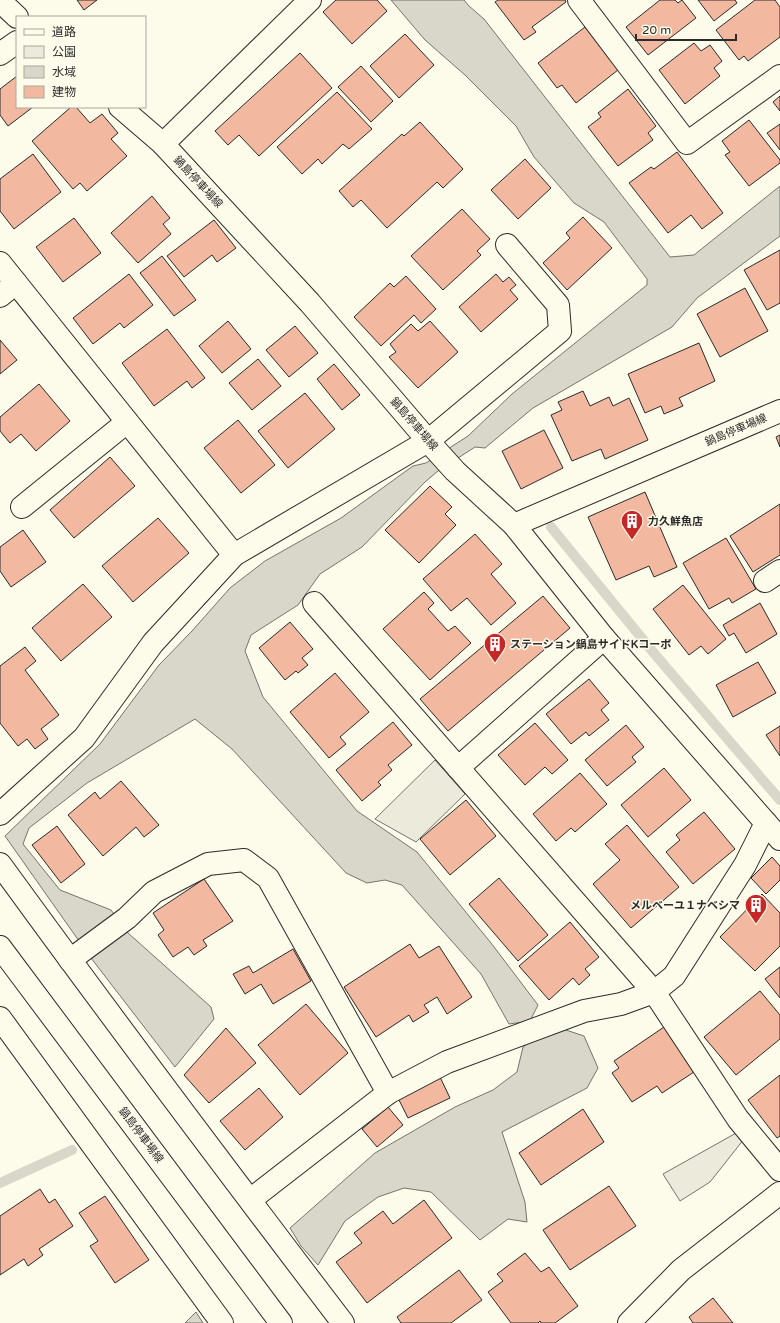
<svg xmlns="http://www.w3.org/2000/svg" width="780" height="1323" viewBox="0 0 780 1323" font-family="'Varela Round','Noto Sans JP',sans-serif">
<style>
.green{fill:#ecebdb;stroke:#74746e}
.water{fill:#d8d7c9;stroke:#74746e}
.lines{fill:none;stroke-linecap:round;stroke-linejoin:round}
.stream{stroke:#d8d7c9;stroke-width:10}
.building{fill:#f2b8a0;stroke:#2b2b2b}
.minor-casing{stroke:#2b2b2b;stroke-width:24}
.secondary-casing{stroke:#2b2b2b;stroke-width:24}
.minor{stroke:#fdfbea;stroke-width:22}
.secondary{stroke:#fdfbea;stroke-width:22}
.labels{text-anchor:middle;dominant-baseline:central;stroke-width:3;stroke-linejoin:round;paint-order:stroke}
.street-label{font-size:11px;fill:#2b2b2b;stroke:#fdfbea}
.poi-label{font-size:11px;font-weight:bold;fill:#2b2b2b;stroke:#fdfbea;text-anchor:start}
</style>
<rect width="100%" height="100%" fill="#fdfbea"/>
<g class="green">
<polygon points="435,760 465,794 416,842 375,819"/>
<polygon points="738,1132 744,1139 710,1182 680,1201 663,1174"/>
</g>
<g class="water">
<polygon points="391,0 464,0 469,6 484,19 670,257 694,255 780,186 780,236 697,298 672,327 533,408 485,448 475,447 438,471 425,482 362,547 320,574 298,605 251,635 245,651 263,697 357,811 417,852 491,943 538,1005 530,1021 509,1024 481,974 402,885 385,880 367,883 346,873 232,749 195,719 87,783 29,828 23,844 60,890 111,910 128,933 211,1007 214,1019 175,1067 91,958 5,836 100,744 159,665 192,631 230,588 265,561 341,518 413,466 426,463 468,436 512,394 647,285 647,279 604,222 574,203 534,157 516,126 465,75 425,40"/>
<polygon points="566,1030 584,1036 598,1068 587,1088 502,1132 525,1202 527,1222 508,1219 480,1240 431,1192 404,1188 378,1197 345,1221 318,1265 301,1246 290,1228 375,1153 455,1107 493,1090 517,1072 523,1047 537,1037"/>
<polygon points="196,1312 203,1323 185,1323"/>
</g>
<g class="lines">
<g class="stream">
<polyline points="551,527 658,658 780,800"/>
<polyline points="0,1183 72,1150"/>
</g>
</g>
<g class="building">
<polygon points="77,0 97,0 84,10"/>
<polygon points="336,0 377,0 387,11 352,44 323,12"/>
<polygon points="498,0 565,0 566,2 532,27 536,32 524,40 495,2"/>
<polygon points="660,0 675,0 678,3 682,0 696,18 648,55 626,27"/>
<polygon points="698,0 735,0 737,3 714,21"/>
<polygon points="755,0 775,0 780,7 780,37 748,61 744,56 739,60 716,30"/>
<polygon points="585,27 618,70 576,103 562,85 557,88 538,63"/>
<polygon points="405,34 434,65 399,98 370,66"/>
<polygon points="694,43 701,51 710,45 722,61 714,68 720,76 685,104 659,70"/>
<polygon points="300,53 332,88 259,156 239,135 228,145 215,131"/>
<polygon points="361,66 393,101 371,122 338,87"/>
<polygon points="17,76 17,107 33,107 8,126 0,115 0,89"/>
<polygon points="628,89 656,126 648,133 653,140 618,166 588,127 601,117 598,113"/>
<polygon points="337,92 372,129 349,149 343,144 322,164 318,159 302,174 277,147"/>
<polygon points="780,96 780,111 773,102"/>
<polygon points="71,107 76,107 90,123 102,114 118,133 111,139 127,156 87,191 80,183 73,189 32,141"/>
<polygon points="749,120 780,160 780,163 749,186 725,155 730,152 722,141"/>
<polygon points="420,122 463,169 443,188 437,182 387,228 361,200 353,207 339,191 402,134 404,136"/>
<polygon points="780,124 780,150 767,133"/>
<polygon points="677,152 723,213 702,229 691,215 668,233 629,183 651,167 654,169"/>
<polygon points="33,154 61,192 14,229 0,211 0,179"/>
<polygon points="525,159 551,188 518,219 491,190"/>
<polygon points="152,196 170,218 163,224 171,234 138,263 111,233"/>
<polygon points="462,209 490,239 477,251 481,255 443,290 411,256"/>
<polygon points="583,217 612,248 567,290 543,263 570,238 566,233"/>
<polygon points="74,218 101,253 63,282 36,247"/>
<polygon points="214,220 236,248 217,262 212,255 184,277 167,256"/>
<polygon points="780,250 780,303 767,310 744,270"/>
<polygon points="162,256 196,300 174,316 140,273"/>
<polygon points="129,274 153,305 124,328 120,323 93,344 73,318"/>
<polygon points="496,274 503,282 509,277 516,285 510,290 518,299 481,332 459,307"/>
<polygon points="406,276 436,309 421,323 414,315 381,346 354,317 390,283 394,287"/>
<polygon points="745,288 768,331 720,357 697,314"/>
<polygon points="228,321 251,349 222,373 199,346"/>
<polygon points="430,321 458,352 418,388 389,357 396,352 390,344 411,324 418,331"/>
<polygon points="295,326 318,353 289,377 266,350"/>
<polygon points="167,329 205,378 192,388 187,381 154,406 122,363"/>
<polygon points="0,340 17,360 0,374"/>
<polygon points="699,343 715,381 679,398 683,406 664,414 661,406 645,413 628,374"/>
<polygon points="258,359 281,386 252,410 229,383"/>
<polygon points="334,364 360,395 342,410 317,379"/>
<polygon points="39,384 70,421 36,451 21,434 10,443 0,431 0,417"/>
<polygon points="583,391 590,406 609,397 613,406 629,398 648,440 605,459 601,449 572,461 551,415 562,410 558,402"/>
<polygon points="305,393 335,429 288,468 258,431"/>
<polygon points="238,420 275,465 241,493 204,448"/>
<polygon points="544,430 563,468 521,489 502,451"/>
<polygon points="780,435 780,447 776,437"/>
<polygon points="110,457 135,486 74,538 50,510"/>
<polygon points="430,486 452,507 445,514 456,525 419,563 385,530"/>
<polygon points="645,492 677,567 654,577 649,566 616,580 588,517"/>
<polygon points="780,504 780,555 753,572 730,536"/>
<polygon points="158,518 189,553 133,602 102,566"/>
<polygon points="23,530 46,562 11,587 0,571 0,547"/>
<polygon points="475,534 502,564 491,574 516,603 491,625 467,598 451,611 423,579"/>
<polygon points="726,538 756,589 732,603 729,598 709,609 683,563"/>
<polygon points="83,584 112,617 61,661 32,628"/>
<polygon points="683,585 726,639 708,654 701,646 689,655 653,609"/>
<polygon points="424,592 434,603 428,609 448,631 455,626 471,643 430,680 383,629"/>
<polygon points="543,596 570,628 448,731 420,699"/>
<polygon points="760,603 777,634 746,653 734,633 729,636 723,625"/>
<polygon points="290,622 313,649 302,658 308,665 298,673 296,671 285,680 259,648"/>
<polygon points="25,647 36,661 25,670 59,715 41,729 48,739 35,749 27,739 18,746 0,723 0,666"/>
<polygon points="758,662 776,693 733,717 716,685"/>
<polygon points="335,673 369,712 340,737 346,744 329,758 290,712"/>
<polygon points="589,679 609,703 601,710 609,720 589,736 586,732 571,744 546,714"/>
<polygon points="393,722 412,745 388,765 392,770 378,782 381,785 362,801 336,770"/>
<polygon points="535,723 568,760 552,774 545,767 525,785 498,755"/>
<polygon points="626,725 644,747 632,757 636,762 607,786 585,760"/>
<polygon points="780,726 780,756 766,735"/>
<polygon points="664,768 691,800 648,837 621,805"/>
<polygon points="580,773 607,804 575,832 571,828 556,841 533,814"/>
<polygon points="121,781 159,825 144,837 136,827 103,856 68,815 95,792 100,799"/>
<polygon points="466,800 496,836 450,875 420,839"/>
<polygon points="704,812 735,849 693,884 666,852 680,840 676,835"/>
<polygon points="627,825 679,887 631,928 593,884 620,860 605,844"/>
<polygon points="57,826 85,864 61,883 32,845"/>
<polygon points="772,857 780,866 780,880 766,894 751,878"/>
<polygon points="499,878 548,935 518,961 469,904"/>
<polygon points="204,879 233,921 203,940 207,946 194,955 188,947 173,957 158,935 164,930 153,913"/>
<polygon points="762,894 780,913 780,946 755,971 720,937"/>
<polygon points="570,922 599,957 585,969 590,975 579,985 573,978 549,1000 519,966"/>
<polygon points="410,944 419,958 439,946 472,997 447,1014 437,997 424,1005 429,1012 413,1022 409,1015 376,1037 344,987"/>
<polygon points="293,949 311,981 273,1004 261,984 245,994 233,974 249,966 253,973"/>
<polygon points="780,967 780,998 765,979"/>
<polygon points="760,991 780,1015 780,1039 736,1075 704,1037"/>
<polygon points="306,1004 348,1053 300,1095 258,1045"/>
<polygon points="664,1027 694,1072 662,1093 657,1086 632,1102 612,1073 619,1068 614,1061"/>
<polygon points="226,1028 256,1063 209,1103 184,1075"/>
<polygon points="780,1075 780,1136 777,1138 748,1100"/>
<polygon points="440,1077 450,1098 408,1118 398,1098"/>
<polygon points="259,1088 283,1117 245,1150 220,1121"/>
<polygon points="388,1107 403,1125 377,1147 362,1129"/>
<polygon points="583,1109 604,1142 541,1185 519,1153"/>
<polygon points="609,1186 636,1226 570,1270 543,1230"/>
<polygon points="40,1189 49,1203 55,1199 73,1226 39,1249 43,1255 28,1266 24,1259 0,1275 0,1216"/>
<polygon points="105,1196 149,1260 115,1283 90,1246 98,1241 79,1213"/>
<polygon points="424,1200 452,1238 367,1303 336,1262 362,1243 354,1233 383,1211 393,1224"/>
<polygon points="525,1253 541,1272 549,1267 578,1306 555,1323 541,1323 540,1321 538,1323 511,1323 488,1292 503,1281 497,1274"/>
<polygon points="459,1270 482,1300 451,1323 401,1323 397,1317"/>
<polygon points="713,1298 733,1323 693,1323 689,1317"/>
</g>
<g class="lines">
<g class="minor-casing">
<g id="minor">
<polyline points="579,0 687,143 780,76"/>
<polyline points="0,54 17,42"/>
<polyline points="163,144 310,0"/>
<polyline points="0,263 234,555"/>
<polyline points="0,296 16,283"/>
<polyline points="22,507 127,422"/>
<polyline points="514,525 604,638 780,839"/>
<polyline points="765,581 780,571"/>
<polyline points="314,603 654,992 738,1119 780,1170"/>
<polyline points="458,768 604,638"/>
<polyline points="0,814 84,738 153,643 234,555 428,441 560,331 558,305 507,245"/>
<path d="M0,864C112,1018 227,1171 343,1323"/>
<polyline points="70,960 127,918 154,892 208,864 244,860 268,878 388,1093"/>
<polyline points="0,1018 222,1323"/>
<polyline points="250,1200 388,1093 447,1062 584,1011 621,1004 654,992 674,976 745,865 766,823"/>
<polyline points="629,1323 681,1270 780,1193"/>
</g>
</g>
<g class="secondary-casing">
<g id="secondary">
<polyline points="0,1 17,17"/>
<polyline points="120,107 163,144 310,303 436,450 455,471 514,525 780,411"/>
<polyline points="0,947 281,1323"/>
</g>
</g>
<use href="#minor" class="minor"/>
<use href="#secondary" class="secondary"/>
</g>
<defs>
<g id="building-pin" transform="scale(1.15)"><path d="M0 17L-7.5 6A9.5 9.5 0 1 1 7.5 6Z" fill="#c62828" stroke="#fdfbea"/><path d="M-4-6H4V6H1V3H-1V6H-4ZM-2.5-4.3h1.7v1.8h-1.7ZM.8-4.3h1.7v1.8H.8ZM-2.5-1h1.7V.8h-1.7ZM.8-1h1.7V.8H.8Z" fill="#fff"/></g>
</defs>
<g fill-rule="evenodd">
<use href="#building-pin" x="632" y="521"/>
<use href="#building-pin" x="495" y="644"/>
<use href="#building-pin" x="756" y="905"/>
</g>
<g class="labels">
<g class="street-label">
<text transform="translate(198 182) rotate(47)">鍋島停車場線</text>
<text transform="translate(414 424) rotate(49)">鍋島停車場線</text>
<text transform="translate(736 430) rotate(-23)">鍋島停車場線</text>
<text transform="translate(141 1135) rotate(53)">鍋島停車場線</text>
</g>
<g class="poi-label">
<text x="648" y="521">力久鮮魚店</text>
<text x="510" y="644">ステーション鍋島サイドKコーポ</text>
<text x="740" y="905" text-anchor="end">メルベーユ１ナベシマ</text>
</g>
</g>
<rect x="16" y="16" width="130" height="92" fill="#fdfbea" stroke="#a9a89e"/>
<rect x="24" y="29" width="20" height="6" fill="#fdfbea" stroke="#a9a89e"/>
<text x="52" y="36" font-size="12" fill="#2b2b2b">道路</text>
<rect x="24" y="46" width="20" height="12" fill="#ecebdb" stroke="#a9a89e"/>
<text x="52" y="56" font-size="12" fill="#2b2b2b">公園</text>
<rect x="24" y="66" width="20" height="12" fill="#d8d7c9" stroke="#a9a89e"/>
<text x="52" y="76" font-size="12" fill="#2b2b2b">水域</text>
<rect x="24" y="86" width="20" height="12" fill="#f2b8a0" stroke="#a9a89e"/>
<text x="52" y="96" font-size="12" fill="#2b2b2b">建物</text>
<path d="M636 34v6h100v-6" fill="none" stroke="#2b2b2b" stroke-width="2"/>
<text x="642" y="34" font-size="12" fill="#2b2b2b" stroke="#fdfbea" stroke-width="3" paint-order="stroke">20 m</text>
</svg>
